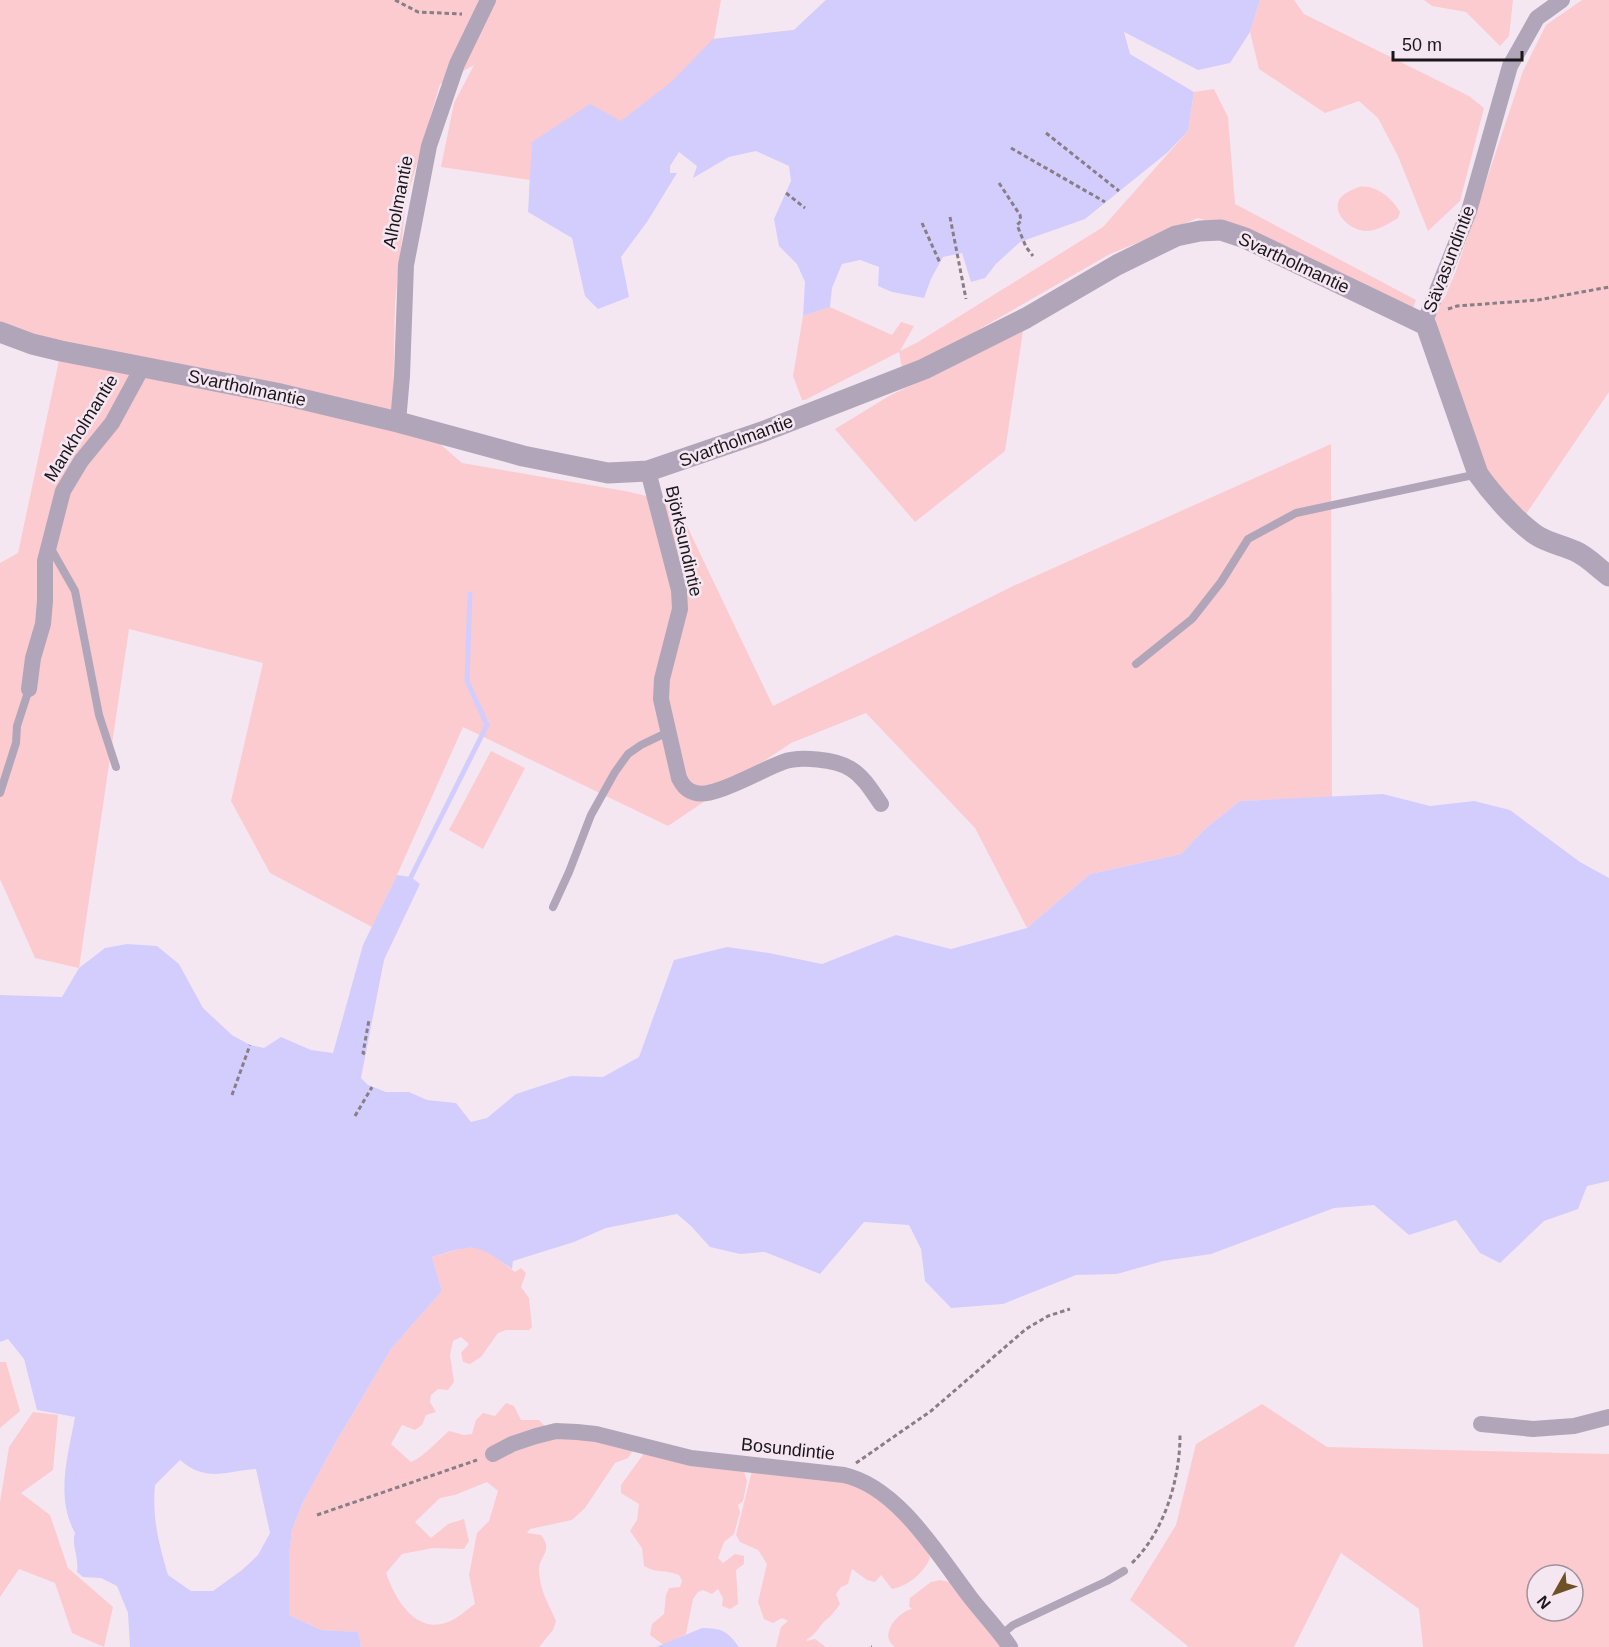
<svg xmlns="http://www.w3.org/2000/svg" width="1609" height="1647" viewBox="0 0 1609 1647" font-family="Helvetica,sans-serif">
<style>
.green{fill:#fbcbcf;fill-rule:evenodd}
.water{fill:#d3cdfe;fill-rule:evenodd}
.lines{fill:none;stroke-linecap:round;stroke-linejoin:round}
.stream{stroke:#d3cdfe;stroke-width:5}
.path{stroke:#887e86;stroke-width:3;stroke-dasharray:4.5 3;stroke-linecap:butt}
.service{stroke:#b1a6b9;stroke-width:8}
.minor{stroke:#b1a6b9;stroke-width:16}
.tertiary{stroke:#b1a6b9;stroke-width:21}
.labels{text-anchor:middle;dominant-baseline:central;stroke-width:5;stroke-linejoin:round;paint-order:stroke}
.street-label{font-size:18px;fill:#1b161a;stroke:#f5e7f2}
</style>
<rect width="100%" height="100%" fill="#f5e7f2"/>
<g class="green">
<polygon points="0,0 721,0 714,39 794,30 826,0 872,0 621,121 529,193 530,180 441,167 454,103 474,65 440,84 406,201 395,303 393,403 462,463 625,491 676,503 773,706 1013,586 1331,444 1332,797 1240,801 1206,828 1181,854 1090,874 1027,928 975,828 866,713 791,743 668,826 463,727 397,875 372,927 270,873 231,801 263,663 129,629 79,968 35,958 0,879 0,563 18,553 61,351 0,333"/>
<polygon points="1260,0 1294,0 1304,14 1469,96 1484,108 1460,201 1428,231 1398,156 1378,118 1359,101 1325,113 1259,69 1250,32"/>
<polygon points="1424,0 1513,0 1509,36 1500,46 1466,12 1432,6"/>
<polygon points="1582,0 1609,0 1609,392 1526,514 1485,471 1428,311 1444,299 1456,271 1523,71 1546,25"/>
<polygon points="1214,89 1228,117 1235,204 1416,300 1410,315 1246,233 1198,218 1110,254 903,373 899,352 805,400 802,400 793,376 803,316 830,307 892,335 901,322 914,326 900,351 918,342 1103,227 1188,131 1194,92"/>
<path d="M1359,187C1375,184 1392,198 1400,212L1398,218C1388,224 1379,230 1367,231C1354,232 1332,216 1339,200C1343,193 1352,190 1359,187Z"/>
<polygon points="1023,331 1005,451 915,522 835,429 889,396"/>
<polygon points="491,751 525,768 483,849 449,830"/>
<path d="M466,1247L485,1249L515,1272L521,1268L526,1273L521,1287L529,1298L532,1327L529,1330H506L498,1333L481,1357L470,1364L463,1362L461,1353L469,1344L461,1337L453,1341L450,1355L454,1382L448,1390L438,1389L431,1395L430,1402L436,1412L426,1415L422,1425L415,1430L402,1425L391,1444L411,1462C424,1457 438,1440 449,1431L464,1435L472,1434L476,1420L483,1413L495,1416L506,1403L514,1406L521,1420H539L548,1429L540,1439L594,1438L634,1449L628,1458L615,1463L585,1508L572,1520L530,1529L527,1533L541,1535C554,1552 539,1555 539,1570C540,1592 548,1602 556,1621L553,1630L539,1647H361L358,1632L321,1630L289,1615V1556L292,1530L303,1502L333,1447L391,1349L442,1291L432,1257ZM487,1482L498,1491L489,1521L477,1533L469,1575L475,1604C466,1610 457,1619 448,1622C416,1635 395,1599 386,1573L402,1554L433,1548L464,1549L469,1541L464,1519L448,1524L431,1538L415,1522L440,1498L455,1495Z"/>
<polygon points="0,1362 6,1362 20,1411 0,1428"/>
<path d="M1262,1404L1327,1447L1609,1454V1647H1423L1419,1609L1341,1553L1294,1647H1189L1130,1600L1176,1525L1196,1444ZM1537,1575H1573V1611H1537Z"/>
<polygon points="33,1412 58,1415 53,1470 21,1493 50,1515 68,1568 113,1607 104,1647 72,1633 55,1583 19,1569 0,1597 0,1502 9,1447"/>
<path d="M645,1452L744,1471L747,1481L743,1501L738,1505L740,1512L734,1534L724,1542L718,1558L723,1563L735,1554L744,1556V1564L736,1570L738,1604L730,1609L722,1606L723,1598L718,1589L712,1594L703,1590L698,1592L693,1599L686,1634L664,1645L650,1635L652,1624L664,1614L666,1595L669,1588L680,1587L682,1581L679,1575C664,1569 658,1574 644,1566L642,1548L630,1531L637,1520L639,1504L621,1493V1485Z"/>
<path d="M752,1471L871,1486L926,1547L930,1558C924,1573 908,1586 892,1589L881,1575L875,1582L867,1580L852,1569L848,1584L841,1587L836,1594L840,1604C835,1611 832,1615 826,1620C818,1627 818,1633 807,1639V1641L815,1639L826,1647H776L781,1627L788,1621L782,1618L773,1623L764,1619L758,1602L767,1564L758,1550L740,1542L736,1535Z"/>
<path d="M940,1580L954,1583L1006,1647H895C878,1636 897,1612 912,1609L909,1606L910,1598L931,1582Z"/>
</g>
<g class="water">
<polygon points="826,0 1260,0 1250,32 1230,63 1198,70 1124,32 1130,54 1194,92 1188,131 1168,152 1085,219 1020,242 996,264 985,278 971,282 962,253 943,257 931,279 924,298 892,292 878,286 879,267 860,260 842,264 832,288 830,307 803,316 805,282 797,264 779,246 774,219 791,181 789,166 756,151 729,157 693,178 697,166 679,152 670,166 670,173 677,173 647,222 621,257 629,297 598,309 585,296 572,238 528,212 532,142 590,104 621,121 670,83 713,39 794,30"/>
<path d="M1383,794L1430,806L1474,801L1510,810L1580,862L1609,878V1181L1587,1186L1578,1209L1544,1221L1500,1263L1480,1253L1456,1220L1409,1235L1374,1205L1334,1208L1211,1254L1163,1261L1117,1274L1076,1275L1003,1304L951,1308L925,1281L921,1249L909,1225L864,1222L820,1274L765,1252L740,1254L710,1247L691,1226L677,1214L606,1228L574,1242L513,1261L512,1269C476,1243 475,1243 432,1257L442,1291L391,1349L333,1447L303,1502L292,1530L289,1556V1615L321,1630L358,1632L361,1647H130L128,1613L117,1586L101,1578L83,1577L77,1572C79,1555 71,1546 75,1533C55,1496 68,1456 75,1417L37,1410L24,1359L8,1339L0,1342V995L62,997L79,968L105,948L127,944L157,946L179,964L203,1008L232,1035L250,1045L264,1048L281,1037L311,1050L333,1053L363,945L397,875L411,877L420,884L384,960L361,1078L368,1085L386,1092H409L427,1100L456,1103L471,1122L487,1118L516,1094L571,1076L603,1077L639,1057L674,960L727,947L769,953L822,964L896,935L951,949L1027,928L1090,874L1181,854L1206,828L1240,801ZM180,1460C207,1483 225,1471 256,1469L270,1533L258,1555L242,1570L213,1591H191L168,1575C159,1544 152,1519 155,1485Z"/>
<path d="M702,1628C722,1628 727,1631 739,1647H656Z"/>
</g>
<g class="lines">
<polyline class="stream" points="411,877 487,725 467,681 470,594"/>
<g class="path">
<polyline points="395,0 418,12 462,14"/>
<polyline points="1046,133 1119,191"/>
<polyline points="1011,148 1105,202"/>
<polyline points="999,183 1020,215 1021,221 1017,225 1026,247 1033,256"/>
<polyline points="786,193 805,208"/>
<polyline points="950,217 966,299"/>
<polyline points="922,223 940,263"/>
<polyline points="1448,309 1457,306 1538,300 1609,287"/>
<polyline points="365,1054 363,1053 369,1020"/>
<polyline points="232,1095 250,1045"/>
<polyline points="355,1116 372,1087"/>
<polyline points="856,1463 931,1411 1026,1329 1048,1316 1070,1309"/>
<polyline points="317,1515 477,1460"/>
<path d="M1132,1563C1164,1532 1180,1480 1180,1435"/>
<polyline points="871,1647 872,1647"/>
</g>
<g class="service">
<polyline points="50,547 75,591 99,715 116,767"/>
<polyline points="1136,664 1192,619 1221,582 1248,539 1296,513 1478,474"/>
<polyline points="0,793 16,743 17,726 29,689"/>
<polyline points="553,907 569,872 591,815 615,772 628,754 641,745 668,732"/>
<polyline points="1001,1635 1013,1625 1107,1581 1124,1571"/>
</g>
<g class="minor">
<polyline points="1426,325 1427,316 1469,211 1510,66 1537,18 1562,0"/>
<polyline points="398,422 402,376 406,265 429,146 457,64 488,0"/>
<path d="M648,471L679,590L680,609L662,679L661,699L679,778C683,786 687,791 696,793C714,798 763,769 783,762C799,756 836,759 851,769C864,777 872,791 881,804"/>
<polyline points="29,689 33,658 43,624 45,601 45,561 63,491 81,461 112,423 143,366"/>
<polyline points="1481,1424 1533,1429 1574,1426 1609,1417"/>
<path d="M493,1454L512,1444L536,1436L556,1431L577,1432L596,1434L691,1458L844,1475C898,1487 938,1555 970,1597C983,1614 998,1629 1010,1647"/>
</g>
<path class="tertiary" d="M0,332L32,344L61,351L276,393L398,422L523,456L608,473L648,471L762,432L924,369L1026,318L1117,265L1176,236L1200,231L1221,230L1245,238L1426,325L1478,474C1492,494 1516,521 1536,535C1548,543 1562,545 1575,551C1587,556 1598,568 1609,576"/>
</g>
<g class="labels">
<g class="street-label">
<text transform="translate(398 202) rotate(-79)">Alholmantie</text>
<text transform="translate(1449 259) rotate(-69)">Sävasundintie</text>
<text transform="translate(1294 263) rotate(25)">Svartholmantie</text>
<text transform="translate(247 388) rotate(12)">Svartholmantie</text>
<text transform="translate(81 428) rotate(-58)">Mankholmantie</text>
<text transform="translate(736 441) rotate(-20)">Svartholmantie</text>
<text transform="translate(684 541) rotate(77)">Björksundintie</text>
<text transform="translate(788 1449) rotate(6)">Bosundintie</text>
</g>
</g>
<g transform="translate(1555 1593) rotate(230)"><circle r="28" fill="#f5e7f2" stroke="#9e939c" stroke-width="1.5"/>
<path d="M0-4.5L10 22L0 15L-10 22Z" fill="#705126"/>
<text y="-9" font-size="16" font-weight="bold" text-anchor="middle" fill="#1b161a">N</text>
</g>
<path d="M1393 51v9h129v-9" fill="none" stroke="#1b161a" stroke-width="3"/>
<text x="1402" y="51" font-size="18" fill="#1b161a" stroke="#f5e7f2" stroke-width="4.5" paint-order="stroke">50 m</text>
</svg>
